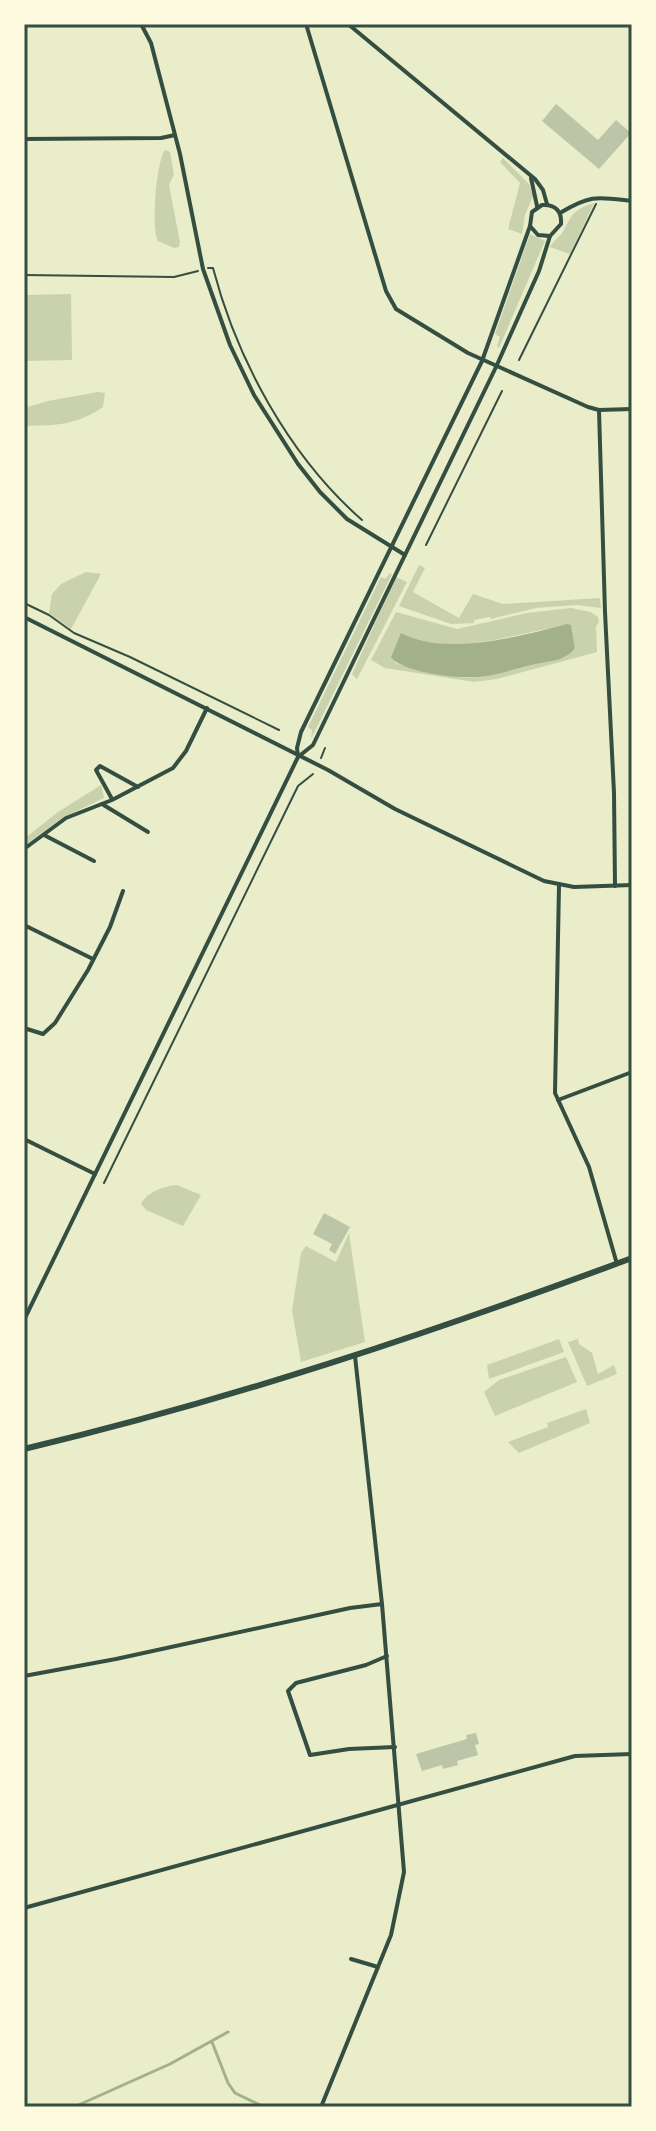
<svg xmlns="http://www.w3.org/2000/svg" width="656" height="2131" viewBox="0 0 656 2131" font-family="'Source Sans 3',sans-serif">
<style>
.green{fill:#cad2ad;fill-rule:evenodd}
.water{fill:#a3b18a}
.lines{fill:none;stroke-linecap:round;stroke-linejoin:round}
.stream{stroke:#a3b18a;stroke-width:3}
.building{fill:#bcc5a7}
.path{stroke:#344e41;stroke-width:2}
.minor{stroke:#344e41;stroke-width:4}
.secondary{stroke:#344e41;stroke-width:6}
.neatline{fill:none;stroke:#344e41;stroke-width:3}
</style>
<rect width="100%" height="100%" fill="#e9edc9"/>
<g class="green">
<path d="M165,150L170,152L174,174L169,185L180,242L179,247L174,248L158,241C151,228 156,162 165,150Z"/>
<polygon points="503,158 529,184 533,196 525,215 522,234 508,229 520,183 500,162"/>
<path d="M594,203L570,254L550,247C554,240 560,237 564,230C572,214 575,209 594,203Z"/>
<polygon points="530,234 545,241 499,348 497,346 500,337 495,334"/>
<polygon points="71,294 72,360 24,361 24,295"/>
<path d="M98,392L105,393L103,407C75,426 57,425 24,426V408L48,401Z"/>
<polygon points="419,565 425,568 413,592 459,618 473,594 503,604 600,598 601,608 577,605 536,608 491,619 490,617 474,620 474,623 451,624 399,606"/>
<polygon points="86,572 101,574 71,629 49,613 52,594 61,584"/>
<polygon points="390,573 392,574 311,739 312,730 308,727 381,577 385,579"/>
<polygon points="396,577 407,582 357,679 352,674"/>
<path d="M571,608L591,612L598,617L599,622L596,626L597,652L497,679L474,682L385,668L371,660L396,612L457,629L527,613ZM571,625L575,648L565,657L483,677L467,678L425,672L395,663L401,634C454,660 517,631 571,625Z"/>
<polygon points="101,785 104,798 62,818 24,846 24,839 58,812"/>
<path d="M177,1185L201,1195L183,1226L146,1210L141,1204C147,1192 164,1186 177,1185Z"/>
<polygon points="349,1233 365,1342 301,1362 292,1310 301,1253 306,1246 336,1262"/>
<polygon points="559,1339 564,1352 489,1379 487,1365"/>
<polygon points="578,1339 579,1344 592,1353 598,1374 614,1365 617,1374 587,1386 568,1342"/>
<polygon points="566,1357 577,1382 495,1416 484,1392 499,1380"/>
<polygon points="586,1409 590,1423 519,1453 508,1442 548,1427 547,1423"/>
</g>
<path class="water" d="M567,624L571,625L575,648C566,661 550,661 536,664C517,668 499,675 480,677C460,679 402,673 391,657L401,633C446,657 521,636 567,624Z"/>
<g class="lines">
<g class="stream">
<polyline points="212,2042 228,2083 235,2093 264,2107"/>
<polyline points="74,2107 170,2064 228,2032"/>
</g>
</g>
<g class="building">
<polygon points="556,104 598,140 616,120 631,133 599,169 542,121"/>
<polygon points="324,1213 350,1227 335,1254 329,1250 332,1244 313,1234"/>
<polygon points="476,1733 479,1744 475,1745 478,1755 457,1761 458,1765 443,1769 442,1765 422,1771 416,1754 467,1739 466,1735"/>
</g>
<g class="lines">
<g class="path">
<path d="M208,268H213C237,360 289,456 362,520"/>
<polyline points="24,275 174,277 198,271"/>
<polyline points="519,360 596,204"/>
<polyline points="426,545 502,391"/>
<polyline points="24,603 49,615 74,633 130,657 279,730"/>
<polyline points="321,758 325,748"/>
<polyline points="104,1183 298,786 313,774"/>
</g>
<g class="minor">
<polyline points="141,24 151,43 180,154 203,269 230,345 254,395 298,464 320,492 347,519 405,555"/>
<polyline points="306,24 386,291 396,309 468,353 588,407 599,410 632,409"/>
<polyline points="348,24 535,179 543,190 547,204"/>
<polyline points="24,139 161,138 175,135"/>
<polyline points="531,178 537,206"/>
<path d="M560,213C591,194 598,197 632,201"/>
<polyline points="530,226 538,235 550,236"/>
<polyline points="599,410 605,612 614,793 615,886"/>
<polyline points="24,617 328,770 395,809 544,881 574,887 632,885"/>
<polyline points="112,799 96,770 100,766 138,787"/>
<polyline points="102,804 148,832"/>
<polyline points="44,835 94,861"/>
<polyline points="24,849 66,818 112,800 173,768 186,751 207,708"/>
<polyline points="559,886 555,1093 589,1167 617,1264"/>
<polyline points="24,925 93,959"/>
<polyline points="24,1028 43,1034 55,1023 88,970 110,927 123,891"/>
<polyline points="558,1100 632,1072"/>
<polyline points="24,1139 95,1174"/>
<path d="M24,1320L298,757L297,748L301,732L482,361L530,226L532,212L542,205C555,204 562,211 561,224L550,236L539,271L496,367L313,745L298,757"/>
<polyline points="24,1638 24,1658"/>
<polyline points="387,1656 366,1665 296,1683 288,1691 310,1755 349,1749 395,1747"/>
<polyline points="24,1676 116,1659 350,1608 382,1604"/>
<polyline points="24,1908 575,1756 632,1754"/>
<polyline points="351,1959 378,1967"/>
<polyline points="321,2107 391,1935 404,1872 382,1604 355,1356"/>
</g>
<path class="secondary" d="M24,1449C231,1400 433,1332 632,1258"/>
</g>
<rect width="656" height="2131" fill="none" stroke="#fefae0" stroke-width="52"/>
<rect x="26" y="26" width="604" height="2079" class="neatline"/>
</svg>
